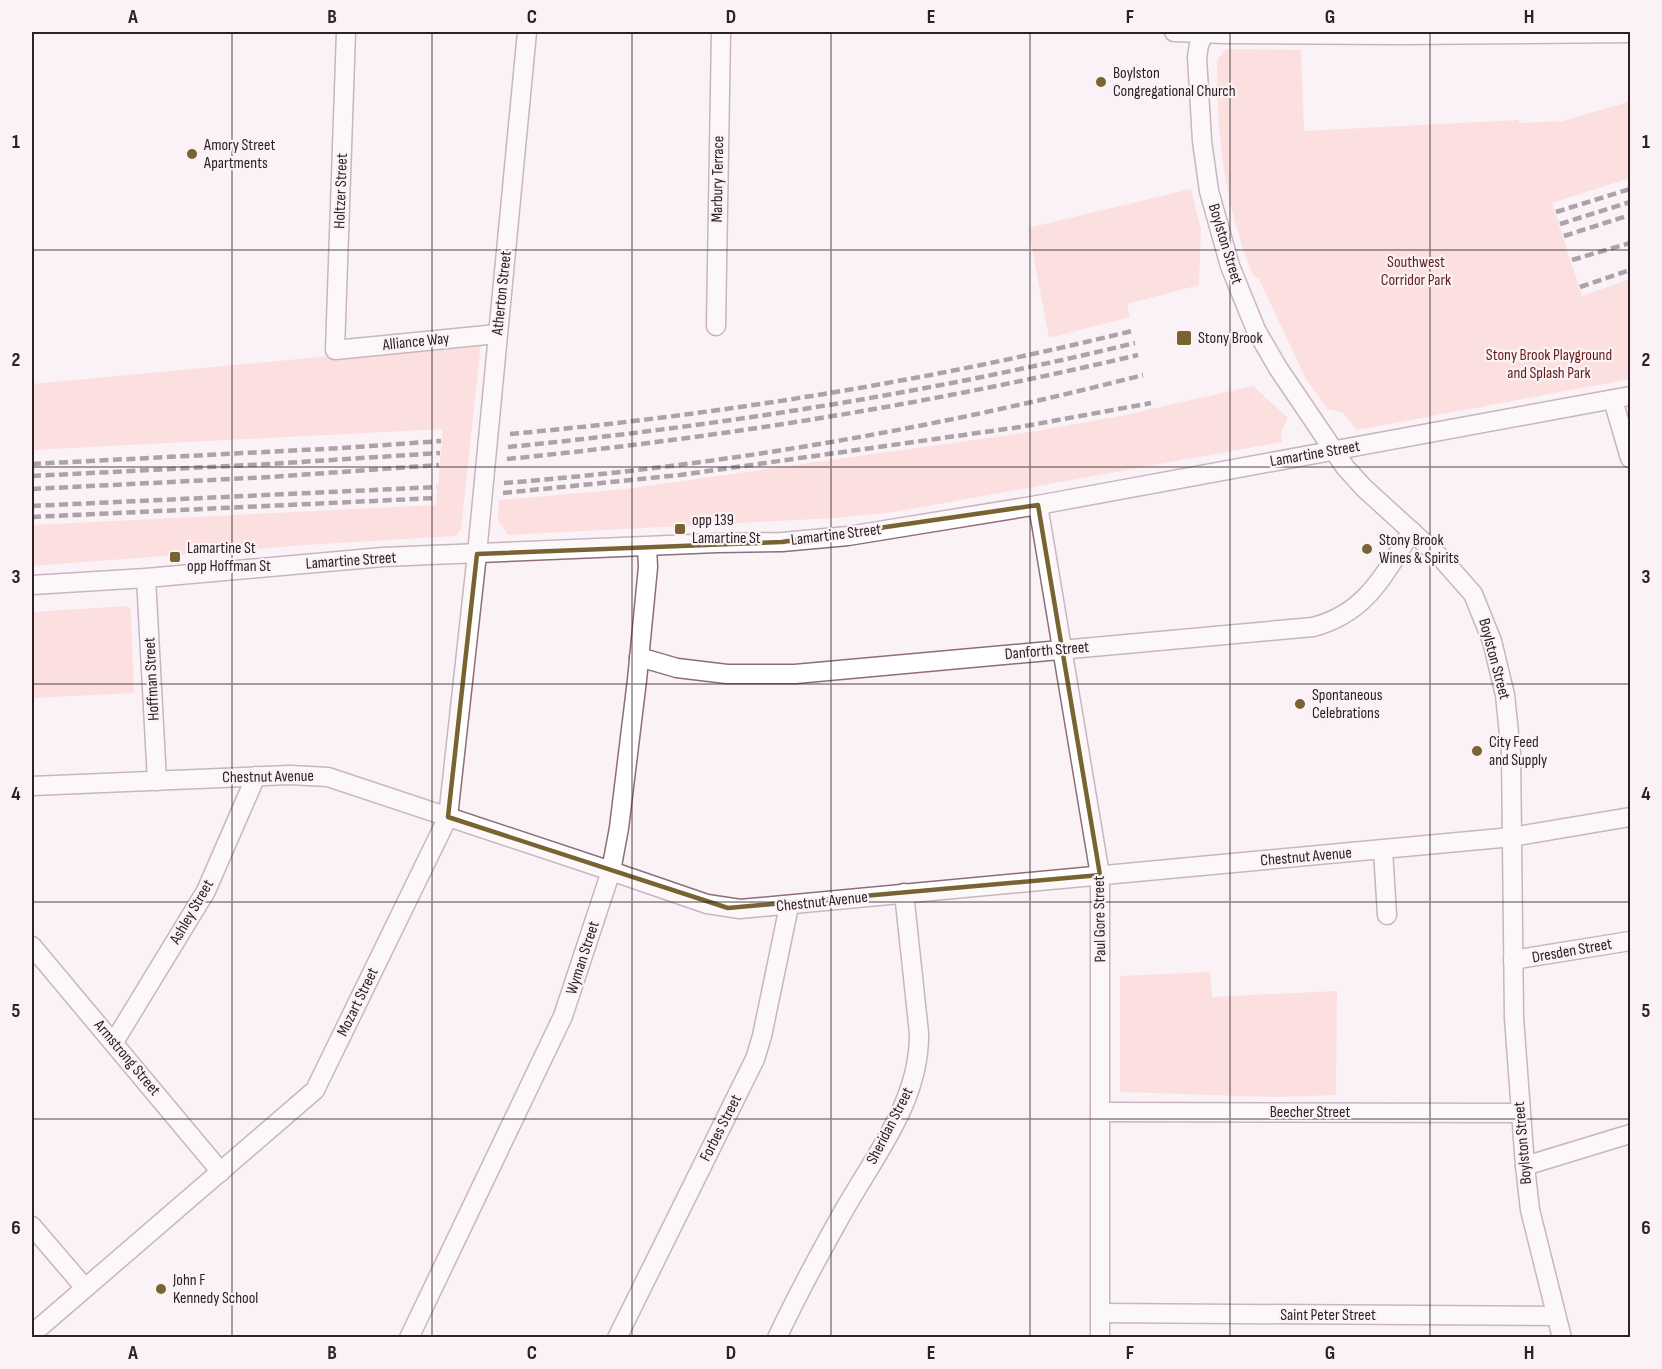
<svg xmlns="http://www.w3.org/2000/svg" width="1662" height="1369" viewBox="0 0 1662 1369" font-family="'Sofia Sans Condensed',sans-serif">
<style>
.green{fill:#ffcac3}
.lines{fill:none;stroke-linecap:round;stroke-linejoin:round}
.minor-casing{stroke:#8e6c7b;stroke-width:21}
.minor{stroke:#fff;stroke-width:18}
.rail{stroke:#4f4249;stroke-width:4.5;stroke-dasharray:9 4.5;stroke-linecap:butt}
.marked{fill:none;stroke:#7a6333;stroke-width:4.5;stroke-linejoin:round}
.grid{fill:none;stroke:#2e2027;stroke-width:1.5;stroke-opacity:0.55}
.poi-dot{fill:#7a6333;stroke:#faf2f5;stroke-width:2}
.labels{text-anchor:middle;dominant-baseline:central;stroke-width:4.5;stroke-linejoin:round;paint-order:stroke}
.poi-label{font-size:16px;fill:#2e2027;stroke:#faf2f5;text-anchor:start}
.street-label{font-size:16px;fill:#2e2027;stroke:#faf2f5}
.park-label{font-size:16px;fill:#651c18;stroke:#faf2f5}
.neatline{fill:none;stroke:#2e2027;stroke-width:2}
.grid-label{font-size:20px;text-anchor:middle;font-weight:bold;fill:#2e2027}
</style>
<rect width="100%" height="100%" fill="#faf2f5"/>
<g class="green">
<path d="M1226,49L1301,50L1304,131L1519,120V123L1563,121L1625,103L1630,98V178L1552,203L1582,296L1630,279V379L1357,430L1342,412L1327,409L1305,377L1259,279L1253,276C1224,201 1217,140 1217,60Z"/>
<polygon points="1191,189 1201,230 1199,285 1127,304 1130,317 1049,338 1028,228"/>
<polygon points="481,342 461,529 456,536 321,544 32,566 32,525 436,505 443,429 32,450 32,384"/>
<polygon points="1253,386 1288,418 1281,432 1282,442 894,512 836,518 508,535 498,520 499,500 626,489 1037,431 1125,415"/>
<polygon points="127,606 131,610 134,693 32,698 32,612"/>
<polygon points="1210,972 1212,997 1337,991 1336,1095 1274,1097 1120,1092 1120,976"/>
</g>
<g class="lines">
<g class="minor-casing">
<g id="minor">
<polyline points="346,32 335,350 497,334"/>
<polyline points="1174,32 1225,34 1400,35 1630,33"/>
<polyline points="1205,32 1199,45 1197,57 1202,141 1209,191 1230,266 1256,330 1278,368 1345,467 1364,488 1443,560 1473,594 1492,641 1505,695 1511,753 1514,1018 1525,1166 1530,1210 1562,1338"/>
<polyline points="716,326 721,32"/>
<polyline points="1613,400 1630,458"/>
<polyline points="1038,505 1100,875 1100,1338"/>
<polyline points="146,578 157,781"/>
<polyline points="32,585 146,578 383,557 717,543 782,542 848,536 1038,505 1630,396"/>
<path d="M639,657L677,668L727,674H795L1313,627C1367,613 1384,574 1412,531"/>
<polyline points="32,786 290,775 328,777 611,871 707,904 740,909 1512,837 1630,817"/>
<polyline points="1383,850 1387,915"/>
<polyline points="32,946 221,1172"/>
<polyline points="1513,960 1630,941"/>
<polyline points="114,1042 206,891 256,776"/>
<polyline points="1100,1112 1520,1113"/>
<polyline points="1525,1166 1630,1134"/>
<polyline points="32,1226 85,1288"/>
<polyline points="1101,1313 1556,1316"/>
<polyline points="32,1334 315,1090 448,817 477,554 527,32"/>
<polyline points="409,1338 563,1016 611,871 619,828 637,680 648,567 647,547"/>
<polyline points="617,1338 755,1059 762,1036 789,906"/>
<path d="M777,1338C797,1295 820,1253 843,1212C875,1155 920,1101 919,1033L904,893"/>
</g>
</g>
<use href="#minor" class="minor"/>
<g class="rail">
<polyline points="1556,212 1630,189"/>
<polyline points="1560,224 1630,202"/>
<polyline points="1564,236 1630,215"/>
<polyline points="1572,260 1630,243"/>
<polyline points="1580,287 1630,270"/>
<path d="M510,434C719,415 928,381 1132,331"/>
<path d="M508,447C719,426 929,393 1135,343"/>
<path d="M507,459C719,438 930,404 1138,355"/>
<polyline points="32,464 342,448 441,441"/>
<polyline points="32,476 269,464 440,453"/>
<path d="M504,483C721,466 933,429 1143,375"/>
<polyline points="32,489 270,477 439,465"/>
<polyline points="503,493 680,475 1020,427 1151,403"/>
<polyline points="32,506 437,487"/>
<polyline points="32,517 436,498"/>
</g>
</g>
<path d="M0 0H1662V1369H0ZM1038,505L1100,875L728,908L448,817L477,554L782,542Z" fill="#faf2f5" fill-opacity=".55" fill-rule="evenodd"/>
<path class="marked" d="M1038,505L1100,875L728,908L448,817L477,554L782,542Z"/>
<path class="grid" d="M232,32V1338M432,32V1338M632,32V1338M831,32V1338M1030,32V1338M1230,32V1338M1430,32V1338M32,250H1630M32,467H1630M32,684H1630M32,902H1630M32,1119H1630"/>
<g class="poi-dot">
<circle cx="1101" cy="82" r="6"/>
<circle cx="192" cy="154" r="6"/>
<rect x="1176" y="330" width="16" height="16" rx="3"/>
<rect x="674" y="523" width="12" height="12" rx="3"/>
<circle cx="1367" cy="549" r="6"/>
<rect x="169" y="551" width="12" height="12" rx="3"/>
<circle cx="1300" cy="704" r="6"/>
<circle cx="1477" cy="751" r="6"/>
<circle cx="161" cy="1289" r="6"/>
</g>
<g class="labels">
<g class="poi-label">
<text x="1113" y="73">Boylston<tspan x="1113" dy="18">Congregational Church</tspan></text>
<text x="204" y="145">Amory Street<tspan x="204" dy="18">Apartments</tspan></text>
<text x="1198" y="338">Stony Brook</text>
<text x="692" y="520">opp 139<tspan x="692" dy="18">Lamartine St</tspan></text>
<text x="1379" y="540">Stony Brook<tspan x="1379" dy="18">Wines &amp; Spirits</tspan></text>
<text x="187" y="548">Lamartine St<tspan x="187" dy="18">opp Hoffman St</tspan></text>
<text x="1312" y="695">Spontaneous<tspan x="1312" dy="18">Celebrations</tspan></text>
<text x="1489" y="742">City Feed<tspan x="1489" dy="18">and Supply</tspan></text>
<text x="173" y="1280">John F<tspan x="173" dy="18">Kennedy School</tspan></text>
</g>
<g class="street-label">
<text transform="translate(718 179) rotate(-89)">Marbury Terrace</text>
<text transform="translate(341 191) rotate(-88)">Holtzer Street</text>
<text transform="translate(1225 244) rotate(73)">Boylston Street</text>
<text transform="translate(502 293) rotate(-84)">Atherton Street</text>
<text transform="translate(416 342) rotate(-6)">Alliance Way</text>
<text transform="translate(1315 454) rotate(-10)">Lamartine Street</text>
<text transform="translate(836 535) rotate(-7)">Lamartine Street</text>
<text transform="translate(351 561) rotate(-4)">Lamartine Street</text>
<text transform="translate(1047 651) rotate(-5)">Danforth Street</text>
<text transform="translate(1494 659) rotate(75)">Boylston Street</text>
<text transform="translate(152 679) rotate(-93)">Hoffman Street</text>
<text transform="translate(268 777) rotate(-1)">Chestnut Avenue</text>
<text transform="translate(1306 857) rotate(-5)">Chestnut Avenue</text>
<text transform="translate(822 902) rotate(-6)">Chestnut Avenue</text>
<text transform="translate(192 912) rotate(-60)">Ashley Street</text>
<text transform="translate(1100 919) rotate(-91)">Paul Gore Street</text>
<text transform="translate(1572 951) rotate(-10)">Dresden Street</text>
<text transform="translate(583 958) rotate(-72)">Wyman Street</text>
<text transform="translate(358 1002) rotate(-64)">Mozart Street</text>
<text transform="translate(127 1058) rotate(50)">Armstrong Street</text>
<text x="1310" y="1112">Beecher Street</text>
<text transform="translate(890 1126) rotate(-63)">Sheridan Street</text>
<text transform="translate(721 1128) rotate(-63)">Forbes Street</text>
<text transform="translate(1523 1143) rotate(-95)">Boylston Street</text>
<text x="1328" y="1315">Saint Peter Street</text>
</g>
<g class="park-label">
<text x="1416" y="262">Southwest<tspan x="1416" dy="18">Corridor Park</tspan></text>
<text x="1549" y="355">Stony Brook Playground<tspan x="1549" dy="18">and Splash Park</tspan></text>
</g>
</g>
<rect width="1662" height="1369" fill="none" stroke="#faf2f5" stroke-width="66"/>
<rect x="33" y="33" width="1596" height="1303" class="neatline"/>
<g class="grid-label">
<text x="133" y="23">A</text>
<text x="332" y="23">B</text>
<text x="532" y="23">C</text>
<text x="731" y="23">D</text>
<text x="931" y="23">E</text>
<text x="1130" y="23">F</text>
<text x="1330" y="23">G</text>
<text x="1529" y="23">H</text>
<text x="16" y="148">1</text>
<text x="1646" y="148">1</text>
<text x="16" y="366">2</text>
<text x="1646" y="366">2</text>
<text x="16" y="583">3</text>
<text x="1646" y="583">3</text>
<text x="16" y="800">4</text>
<text x="1646" y="800">4</text>
<text x="16" y="1017">5</text>
<text x="1646" y="1017">5</text>
<text x="16" y="1234">6</text>
<text x="1646" y="1234">6</text>
<text x="133" y="1359">A</text>
<text x="332" y="1359">B</text>
<text x="532" y="1359">C</text>
<text x="731" y="1359">D</text>
<text x="931" y="1359">E</text>
<text x="1130" y="1359">F</text>
<text x="1330" y="1359">G</text>
<text x="1529" y="1359">H</text>
</g>
</svg>
